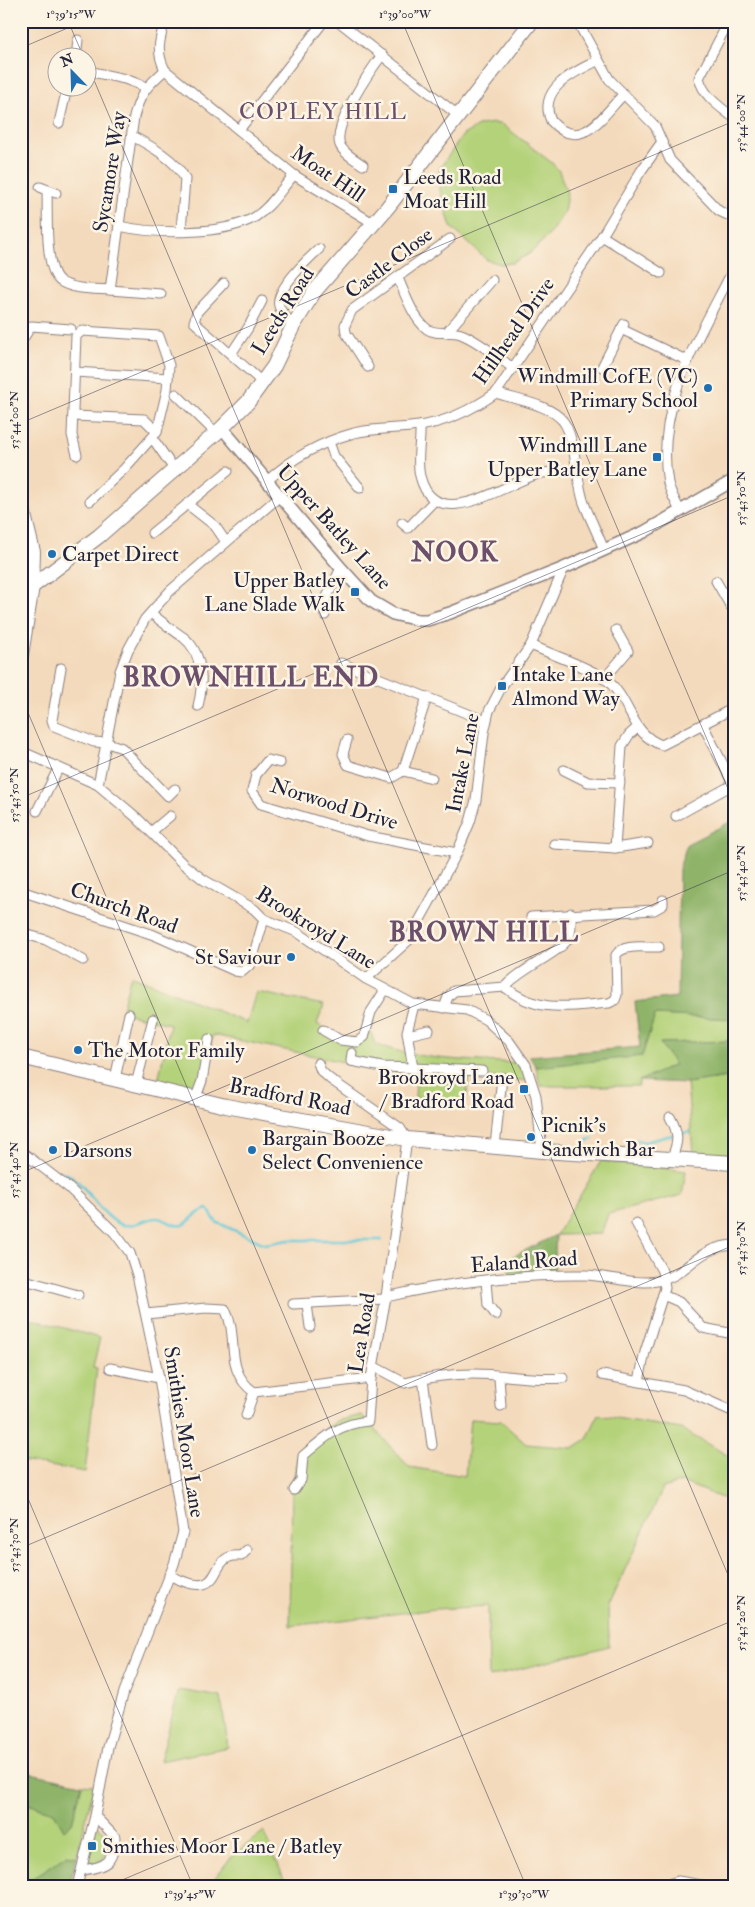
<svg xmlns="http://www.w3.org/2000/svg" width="755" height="1907" viewBox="0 0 755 1907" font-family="'IM FELL Double Pica',serif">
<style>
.green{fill:#b4d279;stroke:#6b7a5a}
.forest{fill:#8fb469;stroke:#586b52}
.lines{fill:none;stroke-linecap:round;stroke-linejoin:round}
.stream{stroke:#5dc8d7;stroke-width:2.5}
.minor-casing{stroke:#8b7e7c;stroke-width:11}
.tertiary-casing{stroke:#8b7e7c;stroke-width:14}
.primary-casing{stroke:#8b7e7c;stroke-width:16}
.minor{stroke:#fff;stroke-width:9}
.tertiary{stroke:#fff;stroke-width:11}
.primary{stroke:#fff;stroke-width:14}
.ticks{fill:none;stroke:#22223b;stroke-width:1;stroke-opacity:0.45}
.poi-dot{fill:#1f6fb2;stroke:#fcf5e5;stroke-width:2}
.labels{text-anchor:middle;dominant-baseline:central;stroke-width:5;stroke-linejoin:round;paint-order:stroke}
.street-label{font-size:21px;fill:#22223b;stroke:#fcf5e5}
.poi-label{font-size:21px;fill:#22223b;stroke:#fcf5e5;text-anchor:start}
.neighbourhood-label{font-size:22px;letter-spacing:1px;fill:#6c4f6a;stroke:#fcf5e5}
.district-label{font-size:26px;font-weight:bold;letter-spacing:1px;fill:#6c4f6a;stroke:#fcf5e5}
.neatline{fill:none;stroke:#22223b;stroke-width:2}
.ticks-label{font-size:12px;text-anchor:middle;fill:#22223b}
</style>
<rect width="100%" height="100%" fill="#fcf5e5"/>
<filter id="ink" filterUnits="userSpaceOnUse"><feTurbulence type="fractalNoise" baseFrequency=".02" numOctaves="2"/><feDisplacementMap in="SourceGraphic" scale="10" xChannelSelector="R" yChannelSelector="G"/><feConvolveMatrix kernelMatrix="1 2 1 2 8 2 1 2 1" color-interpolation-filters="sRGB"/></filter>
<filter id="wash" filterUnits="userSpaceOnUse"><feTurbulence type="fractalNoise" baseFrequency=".0096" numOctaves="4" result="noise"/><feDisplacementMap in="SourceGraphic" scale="20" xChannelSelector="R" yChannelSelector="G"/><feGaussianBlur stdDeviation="1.12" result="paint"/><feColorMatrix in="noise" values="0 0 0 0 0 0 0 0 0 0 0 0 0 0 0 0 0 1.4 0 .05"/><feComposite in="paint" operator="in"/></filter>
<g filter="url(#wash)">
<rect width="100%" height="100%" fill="#f4dabc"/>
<g class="green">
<polygon points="494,123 503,125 552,163 559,171 567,193 564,213 548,236 529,254 512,263 501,264 487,260 451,227 437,180 440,168 463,135 480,125"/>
<path d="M131,975L247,1023L256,992L324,1005L317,1024C339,1036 347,1044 371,1032L375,1044C421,1061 471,1060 519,1063L527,1081L469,1075L466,1103L415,1098L416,1077L213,1035L201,1092L158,1081L170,1024L121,1012Z"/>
<polygon points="655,1015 734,1019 734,1041 660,1043 675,1065 639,1081 639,1086 540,1086 536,1067 642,1056"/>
<polygon points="734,1076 734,1155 693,1153 687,1083"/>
<polygon points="601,1161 686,1171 682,1195 608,1214 601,1234 556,1235"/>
<polygon points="21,1316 100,1338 93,1367 97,1368 85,1472 21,1461"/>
<polygon points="362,1415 409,1467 465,1476 470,1419 501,1421 526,1444 573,1448 587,1439 598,1415 681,1429 734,1459 734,1503 682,1482 663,1488 608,1606 609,1646 489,1677 488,1606 436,1609 290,1626 292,1486 299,1450 336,1421"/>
<polygon points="179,1690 221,1697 228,1747 160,1761"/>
<polygon points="82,1784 94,1785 77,1857 67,1855 33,1878 21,1879 21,1802 54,1812 64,1829 72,1823"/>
<polygon points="96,1825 108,1835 110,1847 102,1860 94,1863 89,1861"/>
<polygon points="264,1831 287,1886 209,1886 231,1857"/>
</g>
<g class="forest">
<polygon points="734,820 734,1019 655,1015 642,1056 536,1067 529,1056 640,1047 635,1002 677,997 679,869 687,844"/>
<polygon points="734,1041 734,1076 687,1083 639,1081 675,1065 660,1043"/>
<polygon points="556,1235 554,1272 509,1277 508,1259"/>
<polygon points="21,1771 82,1784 72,1823 64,1830 54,1812 21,1802"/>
<polygon points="67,1855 77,1857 69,1886 21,1886 21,1879 33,1878"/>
</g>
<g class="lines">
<g class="stream">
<polyline points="683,1133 690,1132"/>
<polyline points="636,1140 645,1142 672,1135"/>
<polyline points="586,1144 588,1140 593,1139"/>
<path d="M59,1171C63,1173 69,1175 73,1177C88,1189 105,1221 123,1225C136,1227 145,1218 157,1218C166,1218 174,1228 183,1225C192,1221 194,1212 208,1209L216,1222L265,1244L288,1240H382"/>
</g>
</g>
</g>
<g filter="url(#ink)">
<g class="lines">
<g class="minor-casing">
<g id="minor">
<path d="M165,21C159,41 156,52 165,70L294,175L373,223"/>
<polyline points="338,21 459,116"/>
<polyline points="577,21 609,79 655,126 670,160 719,211 734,218"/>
<path d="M729,21L699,78C704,97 719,106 734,118"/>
<polyline points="76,58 78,40"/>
<path d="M597,61C574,72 537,89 551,121C581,154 603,115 623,95"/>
<polyline points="88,71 125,79 146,87"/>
<polyline points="59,123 67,88"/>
<polyline points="239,130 324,21"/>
<path d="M132,136C149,145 177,160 185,179L181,231"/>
<path d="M363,165C356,160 343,153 340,145C332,126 370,71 382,55"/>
<polyline points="40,187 56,193"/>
<path d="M47,192C48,212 44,269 60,281C73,290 96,289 110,290L134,117C140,93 147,86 165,70"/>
<path d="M119,226C154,234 223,236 255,217C271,207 281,189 294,175"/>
<polyline points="602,236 661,273"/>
<path d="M398,278C405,294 413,318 427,329C437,336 450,330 461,334C479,341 497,357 513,368"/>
<polyline points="224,283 197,312 194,322 262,382"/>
<polyline points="110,290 161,294"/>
<path d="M293,326C289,320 281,313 279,306C274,291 308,259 319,249"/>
<polyline points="621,329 688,361"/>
<polyline points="446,333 492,280"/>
<polyline points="21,342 31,326 71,329"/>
<polyline points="231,354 248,328 262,301"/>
<polyline points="368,367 346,333 345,325 352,310 450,239"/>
<polyline points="602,367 624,324"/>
<polyline points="75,372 168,378"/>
<path d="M496,393C516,400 549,404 563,421C576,438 576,481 584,503C590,519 598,534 604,550"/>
<polyline points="176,394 216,433"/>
<polyline points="73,416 144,419 157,432"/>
<path d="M420,426C421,443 416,459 420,476C435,536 504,484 538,474C549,471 563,472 576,471"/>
<polyline points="153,439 174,469"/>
<polyline points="329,442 334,456 360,488"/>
<polyline points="77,455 72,435 76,336 82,331 159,336 169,365 167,390 157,432 124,469 90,501"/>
<path d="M267,481C291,459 321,442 354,433C375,428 397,429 419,426C447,422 473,409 496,393L602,236L641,171L661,143"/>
<polyline points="187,504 215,526 226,542"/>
<path d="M680,511C676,502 670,492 668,483C654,405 701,334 734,268"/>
<polyline points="402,523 408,528 435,500"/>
<polyline points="152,533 228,471"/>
<polyline points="716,581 734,612"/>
<path d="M151,613C161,622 172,629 183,637C203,652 204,684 198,706"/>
<polyline points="325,615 322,607 341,568"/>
<path d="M531,645C552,655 592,668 608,681C631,701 631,735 662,745L734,708"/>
<polyline points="341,663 486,721"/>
<polyline points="61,668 52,720 54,726 94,742 108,743 122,748 168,796 175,789"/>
<polyline points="604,679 628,651 616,630"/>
<polyline points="703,725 733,784"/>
<polyline points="347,740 343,754 348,765 391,778 403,771 427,697"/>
<polyline points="21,751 98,785 136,817 183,864 204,880 254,909 264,919 297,932 366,979 413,1004 467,1010 486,1020 509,1041 526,1065 536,1096 542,1151"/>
<polyline points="280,763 268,760 256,775 252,791 261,804 368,836 457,853"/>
<polyline points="564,770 588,782 620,783"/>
<polyline points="403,771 432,778"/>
<polyline points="98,785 120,671 128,650 145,619 170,591 280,496"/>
<polyline points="37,811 58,769"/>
<polyline points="676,816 734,784"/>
<polyline points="151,832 170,816"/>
<polyline points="554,844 615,848 648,843"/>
<polyline points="615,848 622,746 629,735 637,728"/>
<polyline points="21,891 154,935 235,971 242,972 251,964 264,919"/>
<polyline points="21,903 24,892"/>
<polyline points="531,917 654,910 663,905 663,900"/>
<polyline points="21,933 46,940 83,960"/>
<polyline points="366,979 408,941 457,853 470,822 476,800 484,733 489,711 502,686 531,645 564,568"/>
<path d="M505,987C537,1014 570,1006 609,1003L615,1000L617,995L616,955C624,943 646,948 659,947"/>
<polyline points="414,1005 407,1032 413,1068 482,1071"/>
<path d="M444,1008L448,997L454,991L505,987C518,970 564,951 569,937C572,930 571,921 571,913"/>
<polyline points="323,1030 340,1040 357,1042 364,1037 371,1012 385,990"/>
<polyline points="408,1035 429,1030"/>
<polyline points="122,1045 145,1051"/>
<polyline points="352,1053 351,1061 382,1067 413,1068"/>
<polyline points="115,1079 129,1014"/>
<polyline points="136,1084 153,1019"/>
<polyline points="196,1097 202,1081 209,1039"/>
<path d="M670,1117C679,1133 679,1142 671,1159"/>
<polyline points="495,1147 502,1077"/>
<polyline points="21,1151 69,1188 114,1232 130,1253 137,1275 159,1378 183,1532 174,1564 124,1692 108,1747 95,1816 77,1886"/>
<polyline points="636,1223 662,1271 665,1288 645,1352 639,1381"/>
<polyline points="21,1279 78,1295"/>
<polyline points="486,1281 488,1305 496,1315"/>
<polyline points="663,1295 679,1302 703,1328 734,1334"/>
<path d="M386,1297C449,1282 521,1274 585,1275C609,1276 635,1285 657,1281C689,1276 694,1247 734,1245"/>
<polyline points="293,1304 384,1299"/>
<polyline points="307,1304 310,1327"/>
<path d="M146,1314L206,1308L225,1309C240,1338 223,1370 254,1392L371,1378"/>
<path d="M373,1366L405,1383C428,1377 451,1374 474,1374C505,1374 533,1381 563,1378"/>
<polyline points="110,1368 159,1378"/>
<polyline points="602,1375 684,1390 734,1412"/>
<polyline points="499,1377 501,1406"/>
<polyline points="423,1379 432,1445"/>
<polyline points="246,1415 254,1392"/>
<path d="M294,1490L301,1480L303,1456C325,1437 338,1424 368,1421L371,1378L386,1297L407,1139L400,1128L330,1079L321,1071L318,1063"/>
<path d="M169,1575C230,1606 204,1552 241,1556L247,1550"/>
<path d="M82,1870C107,1867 114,1862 115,1837L95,1816"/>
<polyline points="662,1886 678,1881 708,1886"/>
</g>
</g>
<g class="tertiary-casing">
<polyline id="tertiary" points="222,428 341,568 371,601 393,614 418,620 427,620 450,613 564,568 644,532 734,480"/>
</g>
<g class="primary-casing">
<g id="primary">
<polyline points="21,503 33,552 32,586 21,655"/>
<polyline points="21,595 99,536 222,428 248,402 274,366 293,326 314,292 387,208 532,21"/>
<polyline points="21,1057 226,1106 407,1139 542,1151 734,1163"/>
</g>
</g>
<use href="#minor" class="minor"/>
<use href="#tertiary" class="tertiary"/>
<use href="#primary" class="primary"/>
</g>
</g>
<path class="ticks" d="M68,21L84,58M402,21L734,803M21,48L84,21M88,66L734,1589M21,423L734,121M21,696L526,1886M21,798L734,495M21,1173L734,870M21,1482L193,1886M21,1548L734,1245M108,1886L734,1620"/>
<g class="poi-dot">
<rect x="388" y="184" width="10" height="10" rx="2.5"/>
<circle cx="708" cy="388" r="5"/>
<rect x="652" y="452" width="10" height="10" rx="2.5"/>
<circle cx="52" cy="554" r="5"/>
<rect x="350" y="587" width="10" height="10" rx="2.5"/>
<rect x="497" y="681" width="10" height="10" rx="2.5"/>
<circle cx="291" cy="957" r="5"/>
<circle cx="78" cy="1050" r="5"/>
<rect x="519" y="1084" width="10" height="10" rx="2.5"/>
<circle cx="531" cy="1137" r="5"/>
<circle cx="53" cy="1150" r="5"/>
<circle cx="252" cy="1150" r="5"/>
<rect x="87" y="1841" width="10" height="10" rx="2.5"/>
</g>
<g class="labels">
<g class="street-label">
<text transform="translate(110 172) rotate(-81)">Sycamore Way</text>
<text transform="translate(328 174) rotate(34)">Moat Hill</text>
<text transform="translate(389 263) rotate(-37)">Castle Close</text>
<text transform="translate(283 311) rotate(-58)">Leeds Road</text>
<text transform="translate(514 331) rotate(-55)">Hillhead Drive</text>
<text transform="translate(334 527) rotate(48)">Upper Batley Lane</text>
<text transform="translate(463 763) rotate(-79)">Intake Lane</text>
<text transform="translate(334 804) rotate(17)">Norwood Drive</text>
<text transform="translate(124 908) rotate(20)">Church Road</text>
<text transform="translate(316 928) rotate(32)">Brookroyd Lane</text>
<text transform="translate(290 1097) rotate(11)">Bradford Road</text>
<text transform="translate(524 1262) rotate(-4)">Ealand Road</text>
<text transform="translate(362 1333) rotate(-81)">Lea Road</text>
<text transform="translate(184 1432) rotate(81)">Smithies Moor Lane</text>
</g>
<g class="poi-label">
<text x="403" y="177">Leeds Road<tspan x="403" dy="24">Moat Hill</tspan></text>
<text x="698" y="376" text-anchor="end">Windmill CofE (VC)<tspan x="698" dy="24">Primary School</tspan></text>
<text x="647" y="445" text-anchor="end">Windmill Lane<tspan x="647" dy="24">Upper Batley Lane</tspan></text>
<text x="62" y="554">Carpet Direct</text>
<text x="345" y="580" text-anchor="end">Upper Batley<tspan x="345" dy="24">Lane Slade Walk</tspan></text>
<text x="512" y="674">Intake Lane<tspan x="512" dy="24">Almond Way</tspan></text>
<text x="281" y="957" text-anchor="end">St Saviour</text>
<text x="88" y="1050">The Motor Family</text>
<text x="514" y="1077" text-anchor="end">Brookroyd Lane<tspan x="514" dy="24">/ Bradford Road</tspan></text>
<text x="541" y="1125">Picnik's<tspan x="541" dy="24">Sandwich Bar</tspan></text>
<text x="262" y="1138">Bargain Booze<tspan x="262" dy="24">Select Convenience</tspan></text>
<text x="63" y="1150">Darsons</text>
<text x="102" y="1846">Smithies Moor Lane / Batley</text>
</g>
<g class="neighbourhood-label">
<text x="323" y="112">COPLEY HILL</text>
</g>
<g class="district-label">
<text x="455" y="553">NOOK</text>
<text x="251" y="678">BROWNHILL END</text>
<text x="484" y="933">BROWN HILL</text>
</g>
</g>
<rect width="755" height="1907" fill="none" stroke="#fcf5e5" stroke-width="55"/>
<g transform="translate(72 72) rotate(337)"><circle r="24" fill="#fcf5e5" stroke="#a5a1a1"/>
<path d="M0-4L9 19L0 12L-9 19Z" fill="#1f6fb2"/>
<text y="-8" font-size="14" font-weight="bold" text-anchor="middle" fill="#22223b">N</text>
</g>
<rect x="28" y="28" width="700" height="1852" class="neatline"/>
<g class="ticks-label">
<text x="71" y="18">1°39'15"W</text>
<text x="405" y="18">1°39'00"W</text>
<text transform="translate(741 123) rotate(-90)" y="4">53°44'00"N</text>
<text transform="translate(14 420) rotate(-90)" y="4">53°44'00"N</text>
<text transform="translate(741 498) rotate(-90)" y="4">53°43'50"N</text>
<text transform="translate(14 795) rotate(-90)" y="4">53°43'50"N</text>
<text transform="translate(741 873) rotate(-90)" y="4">53°43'40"N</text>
<text transform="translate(14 1170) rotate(-90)" y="4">53°43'40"N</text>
<text transform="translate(741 1248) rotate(-90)" y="4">53°43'30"N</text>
<text transform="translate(14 1545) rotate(-90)" y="4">53°43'30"N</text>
<text transform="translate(741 1623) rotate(-90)" y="4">53°43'20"N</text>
<text x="190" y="1898">1°39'45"W</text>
<text x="524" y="1898">1°39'30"W</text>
</g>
</svg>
